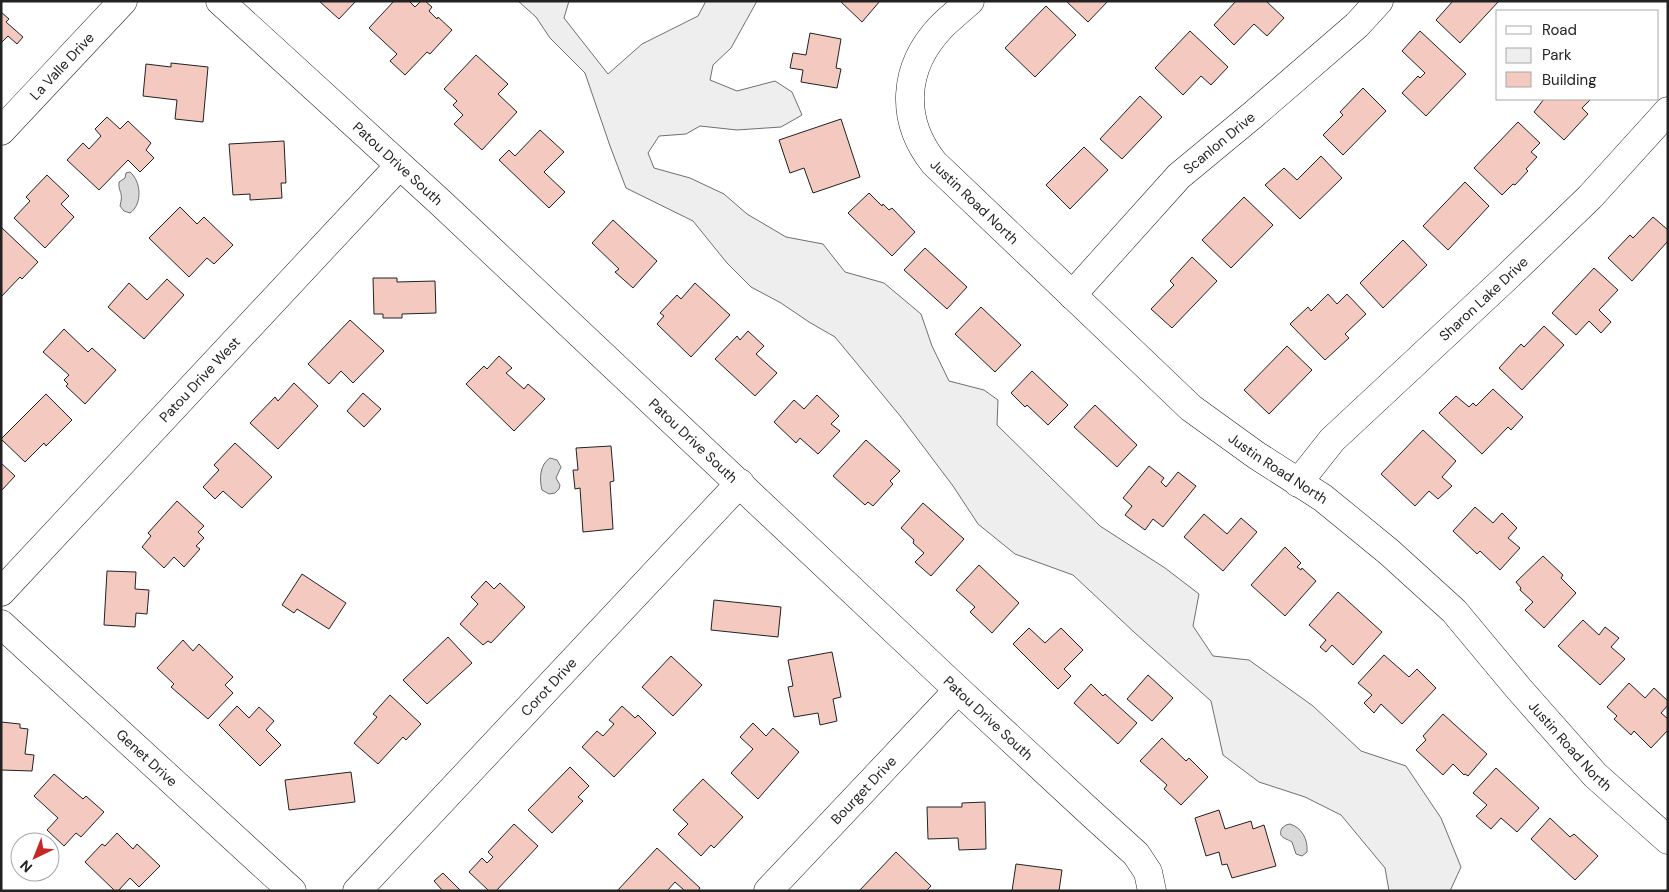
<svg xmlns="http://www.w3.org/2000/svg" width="1669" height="892" viewBox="0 0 1669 892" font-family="'DM Sans',sans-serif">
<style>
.green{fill:#eee;stroke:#6f6f6f}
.water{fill:#d9d9d9;stroke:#6f6f6f}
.building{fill:#f3c9c0;stroke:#222}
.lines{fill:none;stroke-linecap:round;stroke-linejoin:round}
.minor-casing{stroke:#222;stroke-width:29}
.minor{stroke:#fff;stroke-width:28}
.labels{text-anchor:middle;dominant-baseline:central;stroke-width:4;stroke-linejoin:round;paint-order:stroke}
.street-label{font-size:14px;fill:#222;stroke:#fff}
</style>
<rect width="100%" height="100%" fill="#fff"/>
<polygon class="green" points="518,1 569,1 564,18 608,74 642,44 698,16 706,1 757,1 731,48 713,65 710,80 737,91 775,81 792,92 802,115 781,127 737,130 700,126 686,134 659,136 648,153 654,168 690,178 724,194 747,214 786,237 823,244 845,272 884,283 921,314 932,346 949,381 984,390 998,400 997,425 1100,526 1165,568 1199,594 1193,626 1213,656 1249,660 1313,706 1361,751 1406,766 1441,818 1461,867 1450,891 1389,891 1385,868 1341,815 1305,797 1259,782 1223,755 1211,701 1135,633 1073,575 1015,554 978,524 953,486 901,417 835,337 809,322 781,303 751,287 727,263 693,221 626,188 610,146 585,73 550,38 536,17"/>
<g class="water">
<path d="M130,172C141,181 143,204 130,213L124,211L120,206C124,191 118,193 119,182L125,178L126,173Z"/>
<path d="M550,458L557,460L561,467L556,478L560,485L559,489L555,493L549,494L542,490C539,479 540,464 550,458Z"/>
<path d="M1290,824C1302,828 1308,839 1307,852L1302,856L1296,854L1292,842C1286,838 1277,838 1282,828L1286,825Z"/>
</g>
<g class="building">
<polygon points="319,1 354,1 355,2 339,19"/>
<polygon points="394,1 409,1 415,7 421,1 425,1 432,7 429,11 437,19 438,17 452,30 430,54 427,52 405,75 390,61 397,54 369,28"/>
<polygon points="840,1 880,1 862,22"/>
<polygon points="1066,1 1108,1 1088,22"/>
<polygon points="1236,1 1266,1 1284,18 1267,36 1254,24 1234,45 1214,25"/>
<polygon points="1453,1 1499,1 1460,43 1436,20"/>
<polygon points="1046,6 1076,35 1035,77 1005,48"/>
<polygon points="1,12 9,19 6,22 23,37 17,44 8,36 1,43"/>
<polygon points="1190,31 1228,67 1211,85 1201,76 1183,95 1155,68"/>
<polygon points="1420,31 1466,74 1426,116 1402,93 1418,76 1420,78 1425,73 1402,51"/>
<polygon points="810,33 841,39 836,68 841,69 837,88 801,82 803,70 790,68 793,53 806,55"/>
<polygon points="476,55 508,84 498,94 517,112 482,150 454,124 463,115 453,105 457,101 444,89"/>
<polygon points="171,63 208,67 203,122 175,119 177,100 143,96 146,64 171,67"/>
<polygon points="1363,88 1386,111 1343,155 1323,135 1343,115 1340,112"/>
<polygon points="1140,96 1162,117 1122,159 1100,139"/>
<polygon points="1544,99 1591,99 1582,108 1588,114 1564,140 1534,112"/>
<polygon points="107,117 120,129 128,121 151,143 146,150 154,158 140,172 128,160 99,190 67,160 83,143 89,149 101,136 95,129"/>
<polygon points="841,119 860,177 813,193 804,168 790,173 779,140"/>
<polygon points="1518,122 1540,143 1531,152 1537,157 1526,169 1528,171 1515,185 1513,184 1502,195 1474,168"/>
<polygon points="540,130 564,152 544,172 565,192 549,208 499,160 509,150 515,156"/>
<polygon points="284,141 286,183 281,183 282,198 250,200 250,194 233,195 229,144"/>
<polygon points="1084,147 1108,170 1070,209 1046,185"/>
<polygon points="1321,156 1342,178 1300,219 1265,185 1284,168 1297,180"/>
<polygon points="47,175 69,196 61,204 74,217 45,248 14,218 30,201 26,197"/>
<polygon points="1465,182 1489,206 1448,250 1423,226"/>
<polygon points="869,193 882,206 883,204 889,210 892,208 915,232 892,256 848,213"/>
<polygon points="1244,197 1273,225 1231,268 1202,240"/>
<polygon points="180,207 197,224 204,217 233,245 214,264 207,258 189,277 149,238"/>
<polygon points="1653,217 1668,230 1668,241 1632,281 1608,258 1630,235 1633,238"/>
<polygon points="613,220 657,261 633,288 615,272 619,269 592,243"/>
<polygon points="1,227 38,262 22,279 20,277 1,297"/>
<polygon points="1403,240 1427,265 1383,308 1360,283"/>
<polygon points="925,248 967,287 947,309 904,270"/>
<polygon points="1192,257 1217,281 1172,328 1151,309 1174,285 1170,281"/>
<polygon points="1594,268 1618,290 1599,310 1611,322 1601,333 1589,321 1576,335 1552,313"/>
<polygon points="373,278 397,278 397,282 435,281 436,313 402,314 402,318 383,318 383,314 374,314"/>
<polygon points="167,279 184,295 144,339 108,307 129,283 147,300"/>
<polygon points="695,283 730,315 691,357 657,324 664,316 660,313 677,295 681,299"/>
<polygon points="1328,294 1337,304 1347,294 1366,314 1345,334 1349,338 1325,360 1290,324 1308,307 1311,311"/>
<polygon points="981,307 1021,345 995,372 955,334"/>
<polygon points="350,320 384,351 353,383 341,371 329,384 308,364"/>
<polygon points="1544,326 1564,345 1522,390 1499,368 1521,344 1524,347"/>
<polygon points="64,329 88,352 92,348 116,370 85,404 66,386 68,384 64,380 69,375 43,352"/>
<polygon points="748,331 764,346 756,354 777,373 755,396 715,359 737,336 740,340"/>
<polygon points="1287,346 1312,370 1269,414 1244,390"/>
<polygon points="499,356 512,368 506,373 524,389 528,384 545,399 514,431 466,384 484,366 487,369"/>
<polygon points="1032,371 1068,405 1048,425 1027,405 1025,407 1011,393"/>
<polygon points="294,383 318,406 278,449 250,423 275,397 278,401"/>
<polygon points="1493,389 1523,417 1511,430 1508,427 1482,454 1439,413 1456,396 1469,407 1473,403 1476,406"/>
<polygon points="363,393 381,409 364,427 347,411"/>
<polygon points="46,394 72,420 46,446 44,443 25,462 1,439"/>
<polygon points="817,395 839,416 831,424 840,431 818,454 800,438 796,443 774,422 794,400 804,409"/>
<polygon points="1095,405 1137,445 1117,467 1074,427"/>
<polygon points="1423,430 1456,461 1442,477 1452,486 1438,499 1429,491 1415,506 1381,474"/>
<polygon points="866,440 900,471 890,481 893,484 873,506 868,502 865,505 833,476"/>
<polygon points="235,443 272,477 242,508 223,491 215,499 203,487 219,470 214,465"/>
<polygon points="611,446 614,481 610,482 613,529 583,532 580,488 575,489 573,470 578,470 576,448"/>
<polygon points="1,463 15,476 1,491"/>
<polygon points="1149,466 1164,478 1161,482 1166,487 1178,472 1196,486 1163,527 1153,519 1145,530 1125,515 1132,506 1123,498"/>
<polygon points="177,501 204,526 198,532 204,538 196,546 200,549 184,567 174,557 164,568 142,547 151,536 148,533"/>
<polygon points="923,503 964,539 931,576 915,562 924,553 913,543 914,540 901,528"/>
<polygon points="1475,507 1493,523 1502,513 1517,528 1508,538 1520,548 1500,570 1480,551 1477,554 1453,531"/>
<polygon points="1204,514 1227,534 1241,518 1257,532 1223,571 1184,537"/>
<polygon points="1285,547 1301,563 1297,567 1301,570 1302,568 1316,581 1285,616 1251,585"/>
<polygon points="1543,556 1563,575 1561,578 1576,593 1544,628 1525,610 1533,602 1520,590 1521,588 1516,582"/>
<polygon points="979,565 1019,603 992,633 970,612 975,607 956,590"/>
<polygon points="107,571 136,572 135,589 149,590 147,614 136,613 135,627 104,625"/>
<polygon points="302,574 346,603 329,629 297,609 294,613 282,605"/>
<polygon points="486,581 494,589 500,583 525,607 491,643 488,641 483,645 460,624 478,604 471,597"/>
<polygon points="1338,592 1382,632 1353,665 1332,645 1326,652 1320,647 1326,640 1309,625"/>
<polygon points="714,600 781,607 778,637 711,630"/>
<polygon points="1583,620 1599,635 1605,627 1619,638 1611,647 1625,659 1600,685 1558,646"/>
<polygon points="1029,628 1045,643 1061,628 1083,650 1064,669 1071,676 1058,689 1013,644"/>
<polygon points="448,637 472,663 427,704 403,680"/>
<polygon points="183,640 193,651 199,644 233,677 225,685 233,693 208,719 171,687 174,684 157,668"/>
<polygon points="832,652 841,697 833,699 837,721 820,725 818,713 794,717 788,687 793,686 788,660"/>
<polygon points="1384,655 1409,677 1417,669 1436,688 1402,724 1381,704 1374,713 1364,703 1372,695 1358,683"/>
<polygon points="671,656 702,685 673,716 642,687"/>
<polygon points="1148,675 1173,698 1152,721 1127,699"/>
<polygon points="1629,683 1645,698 1654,688 1668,701 1668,705 1661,713 1668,719 1668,730 1651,748 1634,731 1631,735 1614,719 1617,716 1607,707"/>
<polygon points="1091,684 1103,696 1105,694 1137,723 1118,744 1074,703"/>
<polygon points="390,695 421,724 406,740 403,737 378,764 354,743 377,717 373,714"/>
<polygon points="237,706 249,718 259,707 274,721 266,730 281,745 260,766 219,725"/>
<polygon points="622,706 635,718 638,715 656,733 614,777 582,747 597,731 603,736 614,724 609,720"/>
<polygon points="1443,714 1487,754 1468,776 1465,774 1464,775 1453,764 1443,775 1416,750 1426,740 1423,736"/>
<polygon points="1,722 20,724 20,728 28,729 25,754 34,755 32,771 1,770"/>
<polygon points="753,723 766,736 773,728 799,752 758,799 731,773 753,749 740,737"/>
<polygon points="1162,738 1186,761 1189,758 1208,777 1181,805 1164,789 1167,785 1140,761"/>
<polygon points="570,767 589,786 578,797 583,801 552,833 528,810"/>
<polygon points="1496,768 1539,808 1517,832 1501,818 1491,829 1476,816 1487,805 1473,793"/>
<polygon points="351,772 355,802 289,810 285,780"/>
<polygon points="54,774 83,799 86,796 104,812 81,837 76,833 64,846 47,830 58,818 34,796"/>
<polygon points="703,779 743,817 714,848 711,845 701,856 678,834 688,824 673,810"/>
<polygon points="985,802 986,849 959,850 958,838 928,839 927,807 962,807 962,803"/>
<polygon points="1219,810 1225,829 1251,821 1253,829 1264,825 1276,866 1232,878 1227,864 1222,865 1219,852 1206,856 1195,818"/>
<polygon points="1550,818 1570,837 1574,834 1598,856 1575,880 1531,839"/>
<polygon points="514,824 538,846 496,891 489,891 469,872 482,858 487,863 493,857 488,852"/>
<polygon points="117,833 133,849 137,844 160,866 139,887 130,878 118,891 115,891 85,862 102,844 105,846"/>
<polygon points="657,848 700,888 698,891 685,891 675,882 667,891 617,891"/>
<polygon points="896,852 931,886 926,891 859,891"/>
<polygon points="1016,864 1062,870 1059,891 1012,891"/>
<polygon points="443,873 461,891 443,891 434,881"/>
</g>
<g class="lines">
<g class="minor-casing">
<g id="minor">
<path id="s1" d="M220,1L441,203L958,690L1093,815L1136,854L1148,872L1152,891"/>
<path id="s2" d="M970,1C960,10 950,18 941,27C903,67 899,119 934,163L1191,408L1256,455L1323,498L1389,552L1454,611L1519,689L1595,775L1668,840"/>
<path id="s3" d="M1,131L123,1"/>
<path id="s4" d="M1072,295L1179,176L1254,114L1357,25L1379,1"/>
<path id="s5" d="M1298,483L1332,440L1508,276L1590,197L1668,111"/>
<path id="s6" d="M1,592L399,166"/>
<path id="s7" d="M1,624L292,891"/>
<path id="s8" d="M357,891L740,483"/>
<path id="s9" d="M768,891L958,690"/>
</g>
</g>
<use href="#minor" class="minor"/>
</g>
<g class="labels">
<g class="street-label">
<text stroke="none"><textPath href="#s3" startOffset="89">La Valle Drive</textPath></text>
<text stroke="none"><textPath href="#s4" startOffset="212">Scanlon Drive</textPath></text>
<text stroke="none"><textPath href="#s1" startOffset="241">Patou Drive South</textPath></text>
<text stroke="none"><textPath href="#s2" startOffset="245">Justin Road North</textPath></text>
<text stroke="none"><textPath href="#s5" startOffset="262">Sharon Lake Drive</textPath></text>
<text stroke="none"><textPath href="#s6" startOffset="291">Patou Drive West</textPath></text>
<text stroke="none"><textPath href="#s1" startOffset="646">Patou Drive South</textPath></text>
<text stroke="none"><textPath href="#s2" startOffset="650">Justin Road North</textPath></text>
<text stroke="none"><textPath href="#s8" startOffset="280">Corot Drive</textPath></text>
<text stroke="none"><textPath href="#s1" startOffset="1051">Patou Drive South</textPath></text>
<text stroke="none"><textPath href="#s2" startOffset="1055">Justin Road North</textPath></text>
<text stroke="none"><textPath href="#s7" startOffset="198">Genet Drive</textPath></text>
<text stroke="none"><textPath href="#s9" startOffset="139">Bourget Drive</textPath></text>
</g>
</g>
<rect width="1669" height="892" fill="none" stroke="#222222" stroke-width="5"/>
<rect x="1496" y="10" width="162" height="90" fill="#ffffff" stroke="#a7a7a7"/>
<rect x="1506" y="26" width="25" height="8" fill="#ffffff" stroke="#a7a7a7"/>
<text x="1542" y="35" font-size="15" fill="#222222">Road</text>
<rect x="1506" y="48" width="25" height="15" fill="#eeeeee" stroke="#a7a7a7"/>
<text x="1542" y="60" font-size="15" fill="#222222">Park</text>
<rect x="1506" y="72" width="25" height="15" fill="#f3c9c0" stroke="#a7a7a7"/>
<text x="1542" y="85" font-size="15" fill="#222222">Building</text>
<g transform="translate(35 857) rotate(223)"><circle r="24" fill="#ffffff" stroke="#a7a7a7"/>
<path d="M0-4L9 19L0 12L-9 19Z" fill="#c62828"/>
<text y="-8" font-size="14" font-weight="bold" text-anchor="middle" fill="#222222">N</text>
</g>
</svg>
